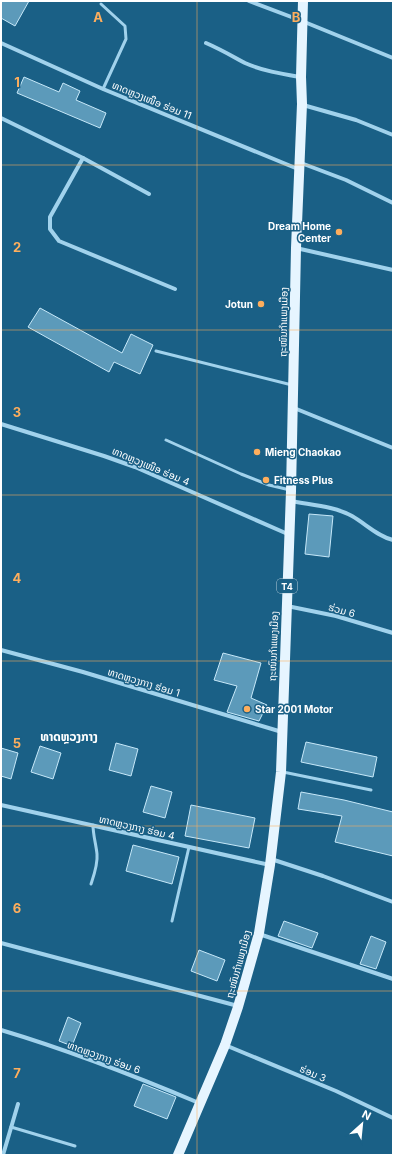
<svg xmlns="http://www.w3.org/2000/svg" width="394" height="1156" viewBox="0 0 394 1156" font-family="Inter,'Noto Sans Lao',sans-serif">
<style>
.building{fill:#5c9aba;stroke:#c6e8f9}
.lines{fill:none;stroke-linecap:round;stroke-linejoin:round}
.service{stroke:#a1d2ec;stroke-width:3}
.minor{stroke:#a1d2ec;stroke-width:4}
.primary{stroke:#e6f5ff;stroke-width:10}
.grid{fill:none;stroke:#feae5d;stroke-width:1;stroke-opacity:0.55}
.poi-dot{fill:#feae5d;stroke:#1a6086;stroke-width:1.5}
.labels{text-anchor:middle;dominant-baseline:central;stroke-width:3;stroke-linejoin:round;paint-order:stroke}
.shield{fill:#1a6086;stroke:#bacfdb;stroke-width:1}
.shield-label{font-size:9px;font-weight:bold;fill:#fff}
.street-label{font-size:10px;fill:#fff;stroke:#1a6086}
.poi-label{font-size:10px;font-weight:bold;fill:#fff;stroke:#1a6086;text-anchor:start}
.quarter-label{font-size:12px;font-weight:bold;fill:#fff;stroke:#1a6086}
.grid-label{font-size:13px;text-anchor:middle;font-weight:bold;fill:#feae5d;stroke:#1a6086;stroke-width:3;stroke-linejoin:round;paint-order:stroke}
</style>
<rect width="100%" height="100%" fill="#1a6086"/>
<g class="building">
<polygon points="1,1 29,1 15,26 1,18"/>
<polygon points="24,77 59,92 63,83 80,91 76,100 106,113 100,128 17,93"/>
<polygon points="40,308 122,353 131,334 153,345 140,374 114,362 109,372 28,327"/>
<polygon points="309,514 333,516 329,557 305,554"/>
<polygon points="223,653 261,663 251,698 267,705 259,721 227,712 237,686 214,680"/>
<polygon points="306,742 377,757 373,777 301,762"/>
<polygon points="116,743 138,749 131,776 109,770"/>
<polygon points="40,746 61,753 53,779 31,772"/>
<polygon points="1,748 18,753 11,779 1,776"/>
<polygon points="151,786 172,792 165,818 143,812"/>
<polygon points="301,792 344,800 393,812 393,856 335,842 342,816 298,809"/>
<polygon points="191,805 255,818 249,848 185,836"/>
<polygon points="133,845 179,857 172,884 126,871"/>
<polygon points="284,921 318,933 312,948 278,936"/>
<polygon points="371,936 386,942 376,969 360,964"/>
<polygon points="199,950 225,960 217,981 191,971"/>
<polygon points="68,1017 81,1023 72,1046 59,1041"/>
<polygon points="143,1084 176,1097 167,1119 134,1106"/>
</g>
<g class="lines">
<g class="service">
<polyline points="101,4 125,26 126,39 103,89"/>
<polyline points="156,351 292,385"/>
<polyline points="166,440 241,474 269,485 290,490"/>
<polyline points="283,772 371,790"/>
<path d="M91,884C94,875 98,864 97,854C96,844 93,835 93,825"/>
<polyline points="172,921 189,847"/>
<polyline points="11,1127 75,1146"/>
</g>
<g class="minor">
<polyline points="249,1 302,21 393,58"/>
<polyline points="1,43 103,89 298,169"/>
<path d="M206,43C220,49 232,56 245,63C263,71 282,74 300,77"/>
<polyline points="303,105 356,120 393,135"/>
<polyline points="1,118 83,158 149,194"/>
<polyline points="83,158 50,217 50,229 59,241 175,289"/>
<polyline points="301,163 346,180 393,203"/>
<polyline points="296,248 393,270"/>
<polyline points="294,408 393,448"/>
<polyline points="1,424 104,456 135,467 290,535"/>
<path d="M291,501C311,505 334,506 352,516C366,524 377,536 393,540"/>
<polyline points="287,606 336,616 393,633"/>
<polyline points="1,650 83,672 282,732"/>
<polyline points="1,805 270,865"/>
<polyline points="271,859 323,876 393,902"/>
<polyline points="259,934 393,979"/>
<polyline points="1,943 238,1006"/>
<path d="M1,1030C68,1050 135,1076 199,1103"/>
<polyline points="225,1045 336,1091 393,1118"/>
<polyline points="3,1155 18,1104"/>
</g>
<polyline class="primary" points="178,1155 225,1045 238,1007 259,933 270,865 281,772 291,491 296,248 302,104 301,77 303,1"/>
</g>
<path class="grid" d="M197,1V1155M1,165H393M1,330H393M1,495H393M1,661H393M1,826H393M1,991H393"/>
<g class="poi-dot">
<circle cx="339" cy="232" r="4"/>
<circle cx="261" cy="304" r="4"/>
<circle cx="257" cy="452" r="4"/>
<circle cx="266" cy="480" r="4"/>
<circle cx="247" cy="709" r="4"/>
</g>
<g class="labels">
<rect class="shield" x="277" y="579" width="20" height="14" rx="3"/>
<g class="shield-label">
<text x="287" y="586">T4</text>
</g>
<g class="street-label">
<text transform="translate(152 100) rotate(22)">ທາດຫຼວງເໜືອ ຮ່ອມ 11</text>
<text transform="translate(283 322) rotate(-89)">ຖະໜົນກຳແພງເມືອງ</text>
<text transform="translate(151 466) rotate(23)">ທາດຫຼວງເໜືອ ຮ່ອມ 4</text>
<text transform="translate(342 610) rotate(15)">ຮ່ວມ 6</text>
<text transform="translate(273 646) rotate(-88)">ຖະໜົນກຳແພງເມືອງ</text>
<text transform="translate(144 682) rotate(17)">ທາດຫຼວງກາງ ຮ່ອມ 1</text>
<text transform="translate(137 827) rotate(13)">ທາດຫຼວງກາງ ຮ່ອມ 4</text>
<text transform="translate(238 964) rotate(-75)">ຖະໜົນກຳແພງເມືອງ</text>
<text transform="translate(104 1057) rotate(20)">ທາດຫຼວງກາງ ຮ່ອມ 6</text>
<text transform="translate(313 1073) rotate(23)">ຮ່ອມ 3</text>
</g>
<g class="poi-label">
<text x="331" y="226" text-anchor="end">Dream Home<tspan x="331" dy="12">Center</tspan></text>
<text x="253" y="304" text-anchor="end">Jotun</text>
<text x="265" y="452">Mieng Chaokao</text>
<text x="274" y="480">Fitness Plus</text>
<text x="255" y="709">Star 2001 Motor</text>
</g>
<g class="quarter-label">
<text x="69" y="736">ທາດຫຼວງກາງ</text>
</g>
</g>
<g class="grid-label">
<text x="98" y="22">A</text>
<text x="296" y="22">B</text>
<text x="17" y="87">1</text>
<text x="17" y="252">2</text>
<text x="17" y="417">3</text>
<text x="17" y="583">4</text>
<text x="17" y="748">5</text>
<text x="17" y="913">6</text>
<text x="17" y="1078">7</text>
</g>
<rect width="394" height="1156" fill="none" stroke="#ffffff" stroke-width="4"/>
<g transform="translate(362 1124) rotate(27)" stroke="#1a6086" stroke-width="3" paint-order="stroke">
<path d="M0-3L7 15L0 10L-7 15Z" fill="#ffffff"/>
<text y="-6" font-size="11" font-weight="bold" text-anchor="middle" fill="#ffffff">N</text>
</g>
</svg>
